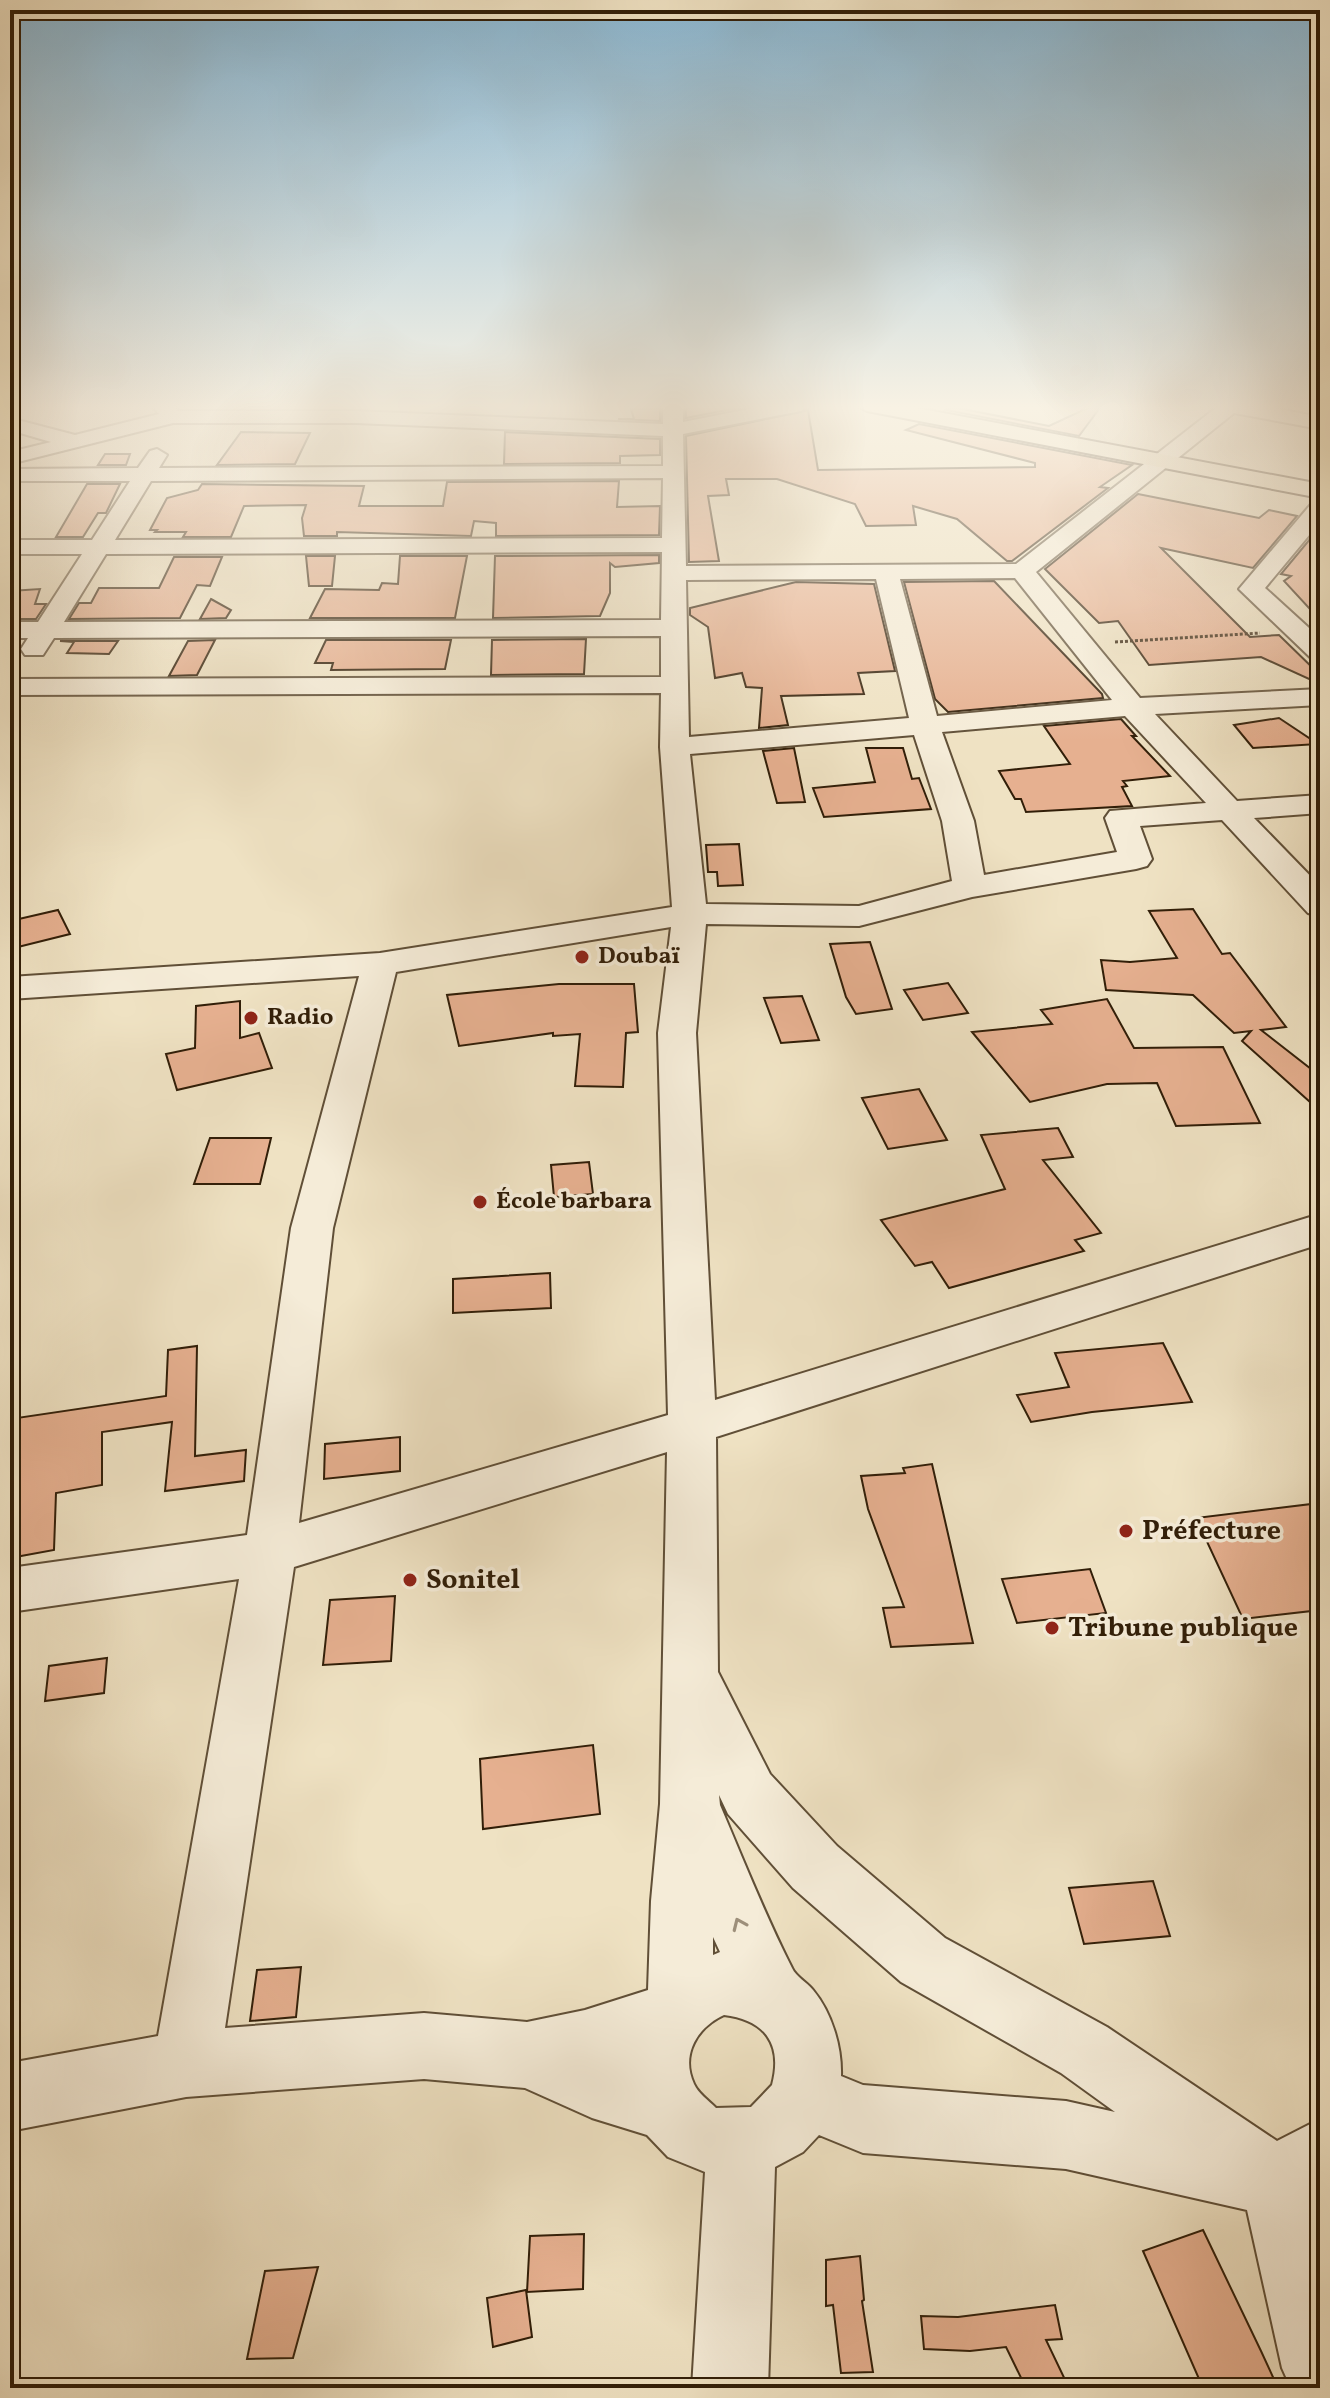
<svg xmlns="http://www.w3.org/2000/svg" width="1330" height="2398" viewBox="0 0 1330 2398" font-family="Vollkorn,serif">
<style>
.building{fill:#e6b090;stroke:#311e08;stroke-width:2}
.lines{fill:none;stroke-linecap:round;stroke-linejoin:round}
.minor-casing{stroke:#604f37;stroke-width:4}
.highway-casing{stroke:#311e08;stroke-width:4}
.path{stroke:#311e08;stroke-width:3;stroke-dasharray:3 2;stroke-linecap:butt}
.minor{fill:#f5ecd8;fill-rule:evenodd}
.highway{fill:#efe2c3;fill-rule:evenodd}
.oneway{stroke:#9d8f7a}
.poi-dot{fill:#8f2418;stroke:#f5ecd8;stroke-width:3}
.labels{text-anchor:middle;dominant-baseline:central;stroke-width:7;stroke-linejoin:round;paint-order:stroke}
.poi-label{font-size:24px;font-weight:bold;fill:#311e08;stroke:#f5ecd8;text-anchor:start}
.near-poi-label{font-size:28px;font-weight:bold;fill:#311e08;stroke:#f5ecd8;text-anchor:start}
</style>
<rect width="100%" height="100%" fill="#efe2c3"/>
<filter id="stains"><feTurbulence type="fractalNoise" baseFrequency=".0025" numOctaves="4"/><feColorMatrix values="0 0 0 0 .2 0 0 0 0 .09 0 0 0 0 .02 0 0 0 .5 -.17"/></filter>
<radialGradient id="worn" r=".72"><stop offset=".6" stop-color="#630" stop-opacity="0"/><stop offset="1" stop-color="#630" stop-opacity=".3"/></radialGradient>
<g class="building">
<polygon points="710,405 752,405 686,418 686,406"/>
<polygon points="1094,405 1102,405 1079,436 946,410 953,407 1049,426"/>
<polygon points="660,408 660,421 618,419 634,419 631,409"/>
<polygon points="808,410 818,470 1035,467 1035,463 906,430 919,424 1132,465 1100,487 1108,488 1012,561 1007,561 957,519 913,506 916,525 866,526 855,504 777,479 726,479 729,495 708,496 719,561 689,562 686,436"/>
<polygon points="241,432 310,433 295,464 217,465"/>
<polygon points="505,432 660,439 660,455 620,456 620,463 504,464"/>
<polygon points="105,454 130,454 126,465 98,465"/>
<polygon points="619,481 617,507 660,506 659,535 496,536 496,523 474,521 471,536 337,532 337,536 304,536 302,518 306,505 244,506 231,537 183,537 186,532 155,532 157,530 150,530 167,498 198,490 202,484 364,486 359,506 443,506 447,482"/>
<polygon points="87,484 120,484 106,513 98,513 83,537 56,537"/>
<polygon points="1138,494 1259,518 1269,510 1297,516 1253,568 1161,548 1250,637 1279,635 1320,675 1320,684 1261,657 1149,665 1118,621 1099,623 1045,569"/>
<polygon points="1320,527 1320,620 1284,581 1291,576 1281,574"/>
<polygon points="659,555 659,563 615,567 610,563 610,593 600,616 493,618 495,556"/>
<polygon points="306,556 335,556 332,586 309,586"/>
<polygon points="400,556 467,556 455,618 310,618 325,589 379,590 382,583 398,584"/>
<polygon points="174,557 222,557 210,586 197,585 180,618 69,619 79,603 91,603 99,588 159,588"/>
<polygon points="994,581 1102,694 1103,698 948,712 935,699 904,582"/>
<polygon points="796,582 874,584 895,671 858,673 864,694 781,696 788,725 759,728 762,688 746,687 742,673 715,678 708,627 690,615 690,608"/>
<polygon points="40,589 35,604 46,604 36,619 10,619 10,591"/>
<polygon points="211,599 231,610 226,618 200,619"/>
<polygon points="586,639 584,674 491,675 492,640"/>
<polygon points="215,640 197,675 169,676 188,641"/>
<polygon points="326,640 451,640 445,669 331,670 333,663 315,663"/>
<polygon points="60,641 118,641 109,654 67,653 74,642"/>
<polygon points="1279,718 1318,744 1253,748 1234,725"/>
<polygon points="1121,719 1136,736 1132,736 1170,776 1123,781 1127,786 1122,787 1132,806 1026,812 1021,799 1015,799 999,771 1070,764 1044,726"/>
<polygon points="794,748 805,802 777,803 763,751"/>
<polygon points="866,748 903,748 912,779 919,778 931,809 824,817 813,788 875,782"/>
<polygon points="739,844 743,885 718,886 717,872 708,872 706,845"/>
<polygon points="1193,909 1222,954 1230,953 1286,1027 1261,1030 1320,1076 1320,1111 1242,1041 1251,1031 1234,1033 1193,995 1106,990 1101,960 1130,962 1177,958 1149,911"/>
<polygon points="58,910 70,934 10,949 10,921"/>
<polygon points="870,942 892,1009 856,1014 846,997 830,944"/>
<polygon points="948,983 968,1013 923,1020 904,990"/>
<polygon points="559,984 634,984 638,1032 626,1033 623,1087 575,1086 580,1034 553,1036 553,1033 459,1046 447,995"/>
<polygon points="802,996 819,1040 781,1043 764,998"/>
<polygon points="1107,999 1134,1048 1223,1047 1260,1123 1176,1126 1157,1083 1107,1084 1030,1102 972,1032 1052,1024 1041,1010"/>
<polygon points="240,1001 240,1038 259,1033 272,1068 177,1090 166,1054 195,1048 196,1006"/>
<polygon points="919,1089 947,1140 888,1149 862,1098"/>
<polygon points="1058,1128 1073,1157 1043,1160 1101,1233 1075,1240 1084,1251 949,1288 932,1262 915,1266 881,1220 1005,1189 981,1135"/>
<polygon points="210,1138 271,1138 260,1184 194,1184"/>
<polygon points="589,1162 593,1194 554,1197 551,1165"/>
<polygon points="550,1273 551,1308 453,1313 453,1279"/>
<polygon points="1163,1343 1192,1402 1092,1412 1031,1422 1017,1395 1069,1387 1055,1353"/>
<polygon points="197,1346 195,1456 246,1450 244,1481 165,1491 172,1422 102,1432 102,1485 56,1493 54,1550 10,1558 10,1419 166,1396 168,1350"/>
<polygon points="400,1437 400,1471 324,1479 325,1444"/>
<polygon points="932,1464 973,1643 891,1647 883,1608 904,1607 868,1509 861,1476 905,1473 903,1468"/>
<polygon points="1320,1503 1320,1610 1243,1619 1196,1518"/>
<polygon points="1090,1569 1106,1613 1017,1623 1002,1579"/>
<polygon points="395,1596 391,1661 323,1665 330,1600"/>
<polygon points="107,1658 104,1693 45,1701 49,1666"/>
<polygon points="593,1745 600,1814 483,1829 480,1759"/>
<polygon points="1153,1881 1170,1936 1084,1944 1069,1888"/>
<polygon points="301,1967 296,2017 250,2021 257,1970"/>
<polygon points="1203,2230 1261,2351 1278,2388 1203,2388 1143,2251"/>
<polygon points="584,2234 583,2289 527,2292 530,2236"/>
<polygon points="860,2256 864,2300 862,2301 873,2372 841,2373 833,2305 826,2306 826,2260"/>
<polygon points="318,2267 293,2358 247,2359 265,2271"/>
<polygon points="526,2290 532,2337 493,2347 487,2298"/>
<polygon points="1055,2305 1062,2339 1046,2340 1069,2388 1026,2388 1006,2347 970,2351 924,2349 921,2316 958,2317"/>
</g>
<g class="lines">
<g class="minor-casing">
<g id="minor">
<path d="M151,405H172L178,411H356L663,424V405H683V422L769,405H811L801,411L683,434L686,566L1016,564L1217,407L1215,405H1258L1320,417V429L1234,413L1036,572L1140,698L1320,689V705L1155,714L1237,801L1320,795V813L1254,818L1320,886V916L1308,913L1222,820L1140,826L1152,859L1147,866L1136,869L972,897L859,926L706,924L696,1033L715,1400L1320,1214V1244L716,1437L718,1672L770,1774L837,1846L945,1938L1107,2027L1277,2141L1320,2119V2388H1291L1282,2368L1247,2210L1066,2169L863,2153L819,2135L803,2152L775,2167L768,2388H692L705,2172L668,2157L647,2135L592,2118L525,2088L424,2079L186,2097L10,2131V2063L158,2036L239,1579L10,1612V1568L247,1535L291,1228L359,976L10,999V977L380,953L672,907L660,747L661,693L10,695V679L661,677V636L54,638L43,655H25L21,649L28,638H10V622H38L82,554H10V540H92L130,481H10V469L138,468L150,451L157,449L167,455L159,468L663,466V436L356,423H173L10,464V452L51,442L10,430V418L75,435L159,414ZM663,478L662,538L115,540L151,481ZM662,552L661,620L64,622L106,554ZM1015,578L1112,700L937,716L900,579ZM876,579L909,718L689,737L686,580ZM1125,716L1206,803L1110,811L1105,818L1117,852L984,875L974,821L942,732ZM914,735L942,821L952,881L859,906L706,904L690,754ZM671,927L658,1033L668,1415L299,1523L333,1228L396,972ZM667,1452L660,1804L651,1901L648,1990L585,2010L527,2022L424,2013L225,2028L294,1567ZM719,1795L728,1814L793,1888L901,1982L1061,2073L1115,2112L1066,2101L863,2085L841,2076C842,2047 832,2013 813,1990C807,1982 796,1977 792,1968C765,1915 743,1859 720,1805ZM713,1937L720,1952L713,1955ZM724,2015C765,2020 783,2044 772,2085L751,2107L716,2108C708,2100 698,2093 694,2084C680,2054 698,2027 724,2015Z"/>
<polygon points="1320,501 1320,522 1265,588 1320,638 1320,660 1311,658 1239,589 1312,503"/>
</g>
</g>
<g class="highway-casing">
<polygon id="highway" points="857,405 901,405 1320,484 1320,498 867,411"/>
</g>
<polyline class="path" points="1115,642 1260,633"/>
<use href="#minor" class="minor"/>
<use href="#highway" class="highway"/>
</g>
<defs><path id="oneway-chevron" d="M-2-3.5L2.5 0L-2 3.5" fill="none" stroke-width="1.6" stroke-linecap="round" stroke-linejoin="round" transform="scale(2)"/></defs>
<use class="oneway" href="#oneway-chevron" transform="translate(739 1924) rotate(-114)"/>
<linearGradient id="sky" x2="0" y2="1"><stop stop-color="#89b8d5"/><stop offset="0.55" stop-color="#f8f2e4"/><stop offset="1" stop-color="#f8f2e4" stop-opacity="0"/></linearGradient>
<rect width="1330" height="741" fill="url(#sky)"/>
<g class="poi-dot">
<circle cx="582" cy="957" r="8"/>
<circle cx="251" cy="1018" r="8"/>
<circle cx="480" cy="1202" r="8"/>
<circle cx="1126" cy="1531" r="8"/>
<circle cx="410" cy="1580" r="8"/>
<circle cx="1052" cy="1628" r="8"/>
</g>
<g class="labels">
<g class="poi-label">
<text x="598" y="957">Doubaï</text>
<text x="267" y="1018">Radio</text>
<text x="496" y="1202">École barbara</text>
</g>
<g class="near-poi-label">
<text x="1142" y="1531">Préfecture</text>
<text x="426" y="1580">Sonitel</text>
<text x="1068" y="1628">Tribune publique</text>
</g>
</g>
<rect width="1330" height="2398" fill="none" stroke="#efe2c3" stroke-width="40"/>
<rect x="12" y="12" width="1306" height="2374" fill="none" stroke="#311e08" stroke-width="4"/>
<rect x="20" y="20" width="1290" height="2358" fill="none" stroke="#311e08" stroke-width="2"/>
<rect width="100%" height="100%" filter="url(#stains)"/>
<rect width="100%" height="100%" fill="url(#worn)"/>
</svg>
